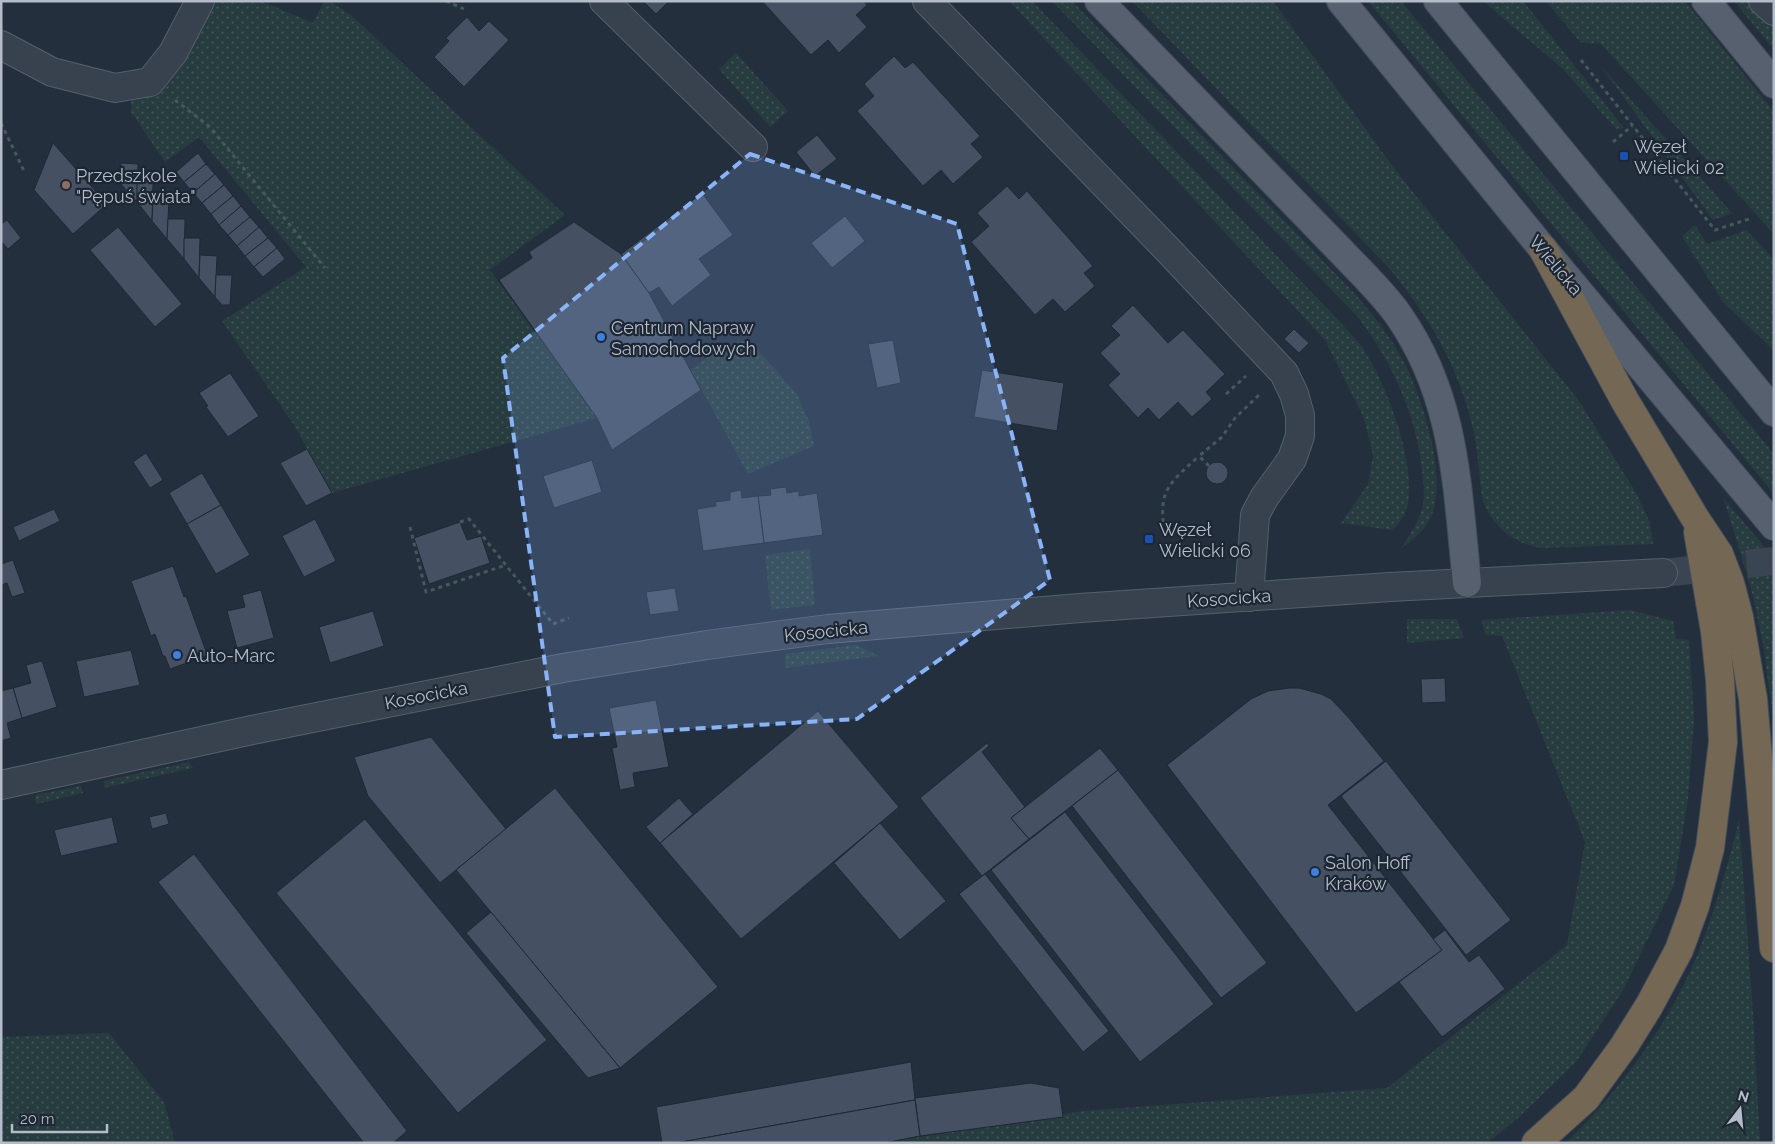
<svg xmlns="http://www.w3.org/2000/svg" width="1775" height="1144" viewBox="0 0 1775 1144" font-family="Raleway,sans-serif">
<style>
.grass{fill:url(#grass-dots)}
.building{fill:#455162;stroke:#1f2835}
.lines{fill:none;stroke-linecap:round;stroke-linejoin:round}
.minor-tunnel{stroke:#3a4453;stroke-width:28;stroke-dasharray:28 14;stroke-linecap:butt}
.minor-casing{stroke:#565f6c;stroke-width:30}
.major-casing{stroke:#414a57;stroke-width:30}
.highway-casing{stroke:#434c59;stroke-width:30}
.path{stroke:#44595c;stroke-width:3;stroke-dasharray:4 4;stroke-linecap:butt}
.minor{stroke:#38414e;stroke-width:28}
.major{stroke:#56606e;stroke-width:28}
.highway{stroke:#746855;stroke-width:28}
.marked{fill:#8ab4f8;fill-opacity:0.2;stroke:#8ab4f8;stroke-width:4;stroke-dasharray:10 6;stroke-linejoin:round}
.transit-dot{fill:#1a4fb4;stroke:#1d2633;stroke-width:2}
.education-dot{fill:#8d6e63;stroke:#1d2633;stroke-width:2}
.shop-dot{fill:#3f7fe0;stroke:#1d2633;stroke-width:2}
.labels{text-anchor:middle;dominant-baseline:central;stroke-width:4.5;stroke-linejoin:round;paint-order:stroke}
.poi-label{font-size:18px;fill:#b4bcc9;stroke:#1d2633;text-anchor:start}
.street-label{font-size:18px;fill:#b4bcc9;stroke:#1d2633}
</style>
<defs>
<pattern id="grass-dots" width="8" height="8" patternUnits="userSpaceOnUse" patternTransform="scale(1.25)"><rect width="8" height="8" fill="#263c3f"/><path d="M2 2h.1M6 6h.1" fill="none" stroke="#435659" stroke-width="1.8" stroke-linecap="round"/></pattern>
</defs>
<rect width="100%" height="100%" fill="#242f3e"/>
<g class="grass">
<polygon points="212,1 261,1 313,23 324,1 330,1 351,15 565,215 490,270 597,418 332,493 294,425 222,321 306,267 199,137 165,162 131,112 131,101 157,91 167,84 189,48"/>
<path d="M1009,1H1032L1343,325C1349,332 1357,340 1363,348C1386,384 1411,450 1409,493C1409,508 1403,521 1392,530L1341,523L1368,484L1373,455L1364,418L1325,340Z"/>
<path d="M1052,1H1072L1353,292C1373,314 1391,337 1405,364C1423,400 1451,485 1428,522C1421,534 1411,541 1401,549C1410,535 1419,521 1423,505C1425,494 1423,481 1422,470C1416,413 1392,363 1358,317Z"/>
<path d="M1132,1H1273L1393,167L1579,401L1636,493L1650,523L1653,544L1542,548C1517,545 1497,530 1486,508C1480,496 1481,483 1479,470C1478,458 1476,445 1474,433C1459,367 1431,319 1389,268Z"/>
<polygon points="1368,1 1401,1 1774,454 1774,494"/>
<polygon points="1483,1 1523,1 1624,128 1616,129 1564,70"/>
<polygon points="1546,1 1685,1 1774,112 1774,234 1601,44 1580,42"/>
<polygon points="1734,1 1747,1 1774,27 1774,50"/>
<polygon points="736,53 788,111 770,127 719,69"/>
<polygon points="1600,65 1732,213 1713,220"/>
<polygon points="1695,225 1707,244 1747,230 1774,260 1774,352 1763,340 1723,302 1682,236"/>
<polygon points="738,341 750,341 797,394 809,421 814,446 748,474 691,370 714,352"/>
<polygon points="1724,499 1774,558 1774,724 1763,644 1752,592"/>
<polygon points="810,549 815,605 771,610 765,555"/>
<polygon points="1630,610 1673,621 1676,639 1689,640 1694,719 1688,799 1674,885 1623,990 1576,1062 1518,1118 1487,1143 882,1143 1083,1111 1387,1088 1567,945 1585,842 1502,636 1485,635 1482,620"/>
<polygon points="1407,619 1457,619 1464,638 1407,643"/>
<polygon points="856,645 879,656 785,668 785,654"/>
<polygon points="189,762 193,768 104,788 104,781"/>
<polygon points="81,786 83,793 36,804 35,795"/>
<path d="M1739,820L1753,1014L1760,1143H1566C1622,1088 1670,1023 1699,951C1716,908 1728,864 1739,820Z"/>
<polygon points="109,1033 164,1102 175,1143 1,1143 1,1037"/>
</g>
<g class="building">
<polygon points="643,1 669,1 656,14"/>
<polygon points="762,1 864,1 867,5 856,15 867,27 839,53 828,40 811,55"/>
<polygon points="467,17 479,31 489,21 509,40 464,87 434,57 449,41 446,38"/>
<polygon points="894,56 905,68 913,62 980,136 971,144 983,157 953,184 941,170 923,186 857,111 874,96 864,84"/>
<polygon points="817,135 837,159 815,176 796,152"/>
<polygon points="53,143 107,204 73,234 34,190"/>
<polygon points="198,153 206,164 184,182 176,172"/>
<polygon points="121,163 138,164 137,202 120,183"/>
<polygon points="206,164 215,174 193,193 184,182"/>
<polygon points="215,174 224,185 202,203 193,193"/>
<polygon points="137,182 153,182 152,221 137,202"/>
<polygon points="224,185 233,196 211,214 202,203"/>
<polygon points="1007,186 1019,199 1027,191 1093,266 1084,273 1095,286 1065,312 1053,299 1035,315 971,242 989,226 977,213"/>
<polygon points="702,193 733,235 699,259 711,275 672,306 659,287 649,293 621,254"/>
<polygon points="233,196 241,206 219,225 211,214"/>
<polygon points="153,200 169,200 167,239 152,221"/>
<polygon points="241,206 250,217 228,235 219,225"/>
<polygon points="845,216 865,241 832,268 811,243"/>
<polygon points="250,217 259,227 237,246 228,235"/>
<polygon points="168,219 185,219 184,259 167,239"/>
<polygon points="7,220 21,238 8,249 1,241 1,224"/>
<polygon points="574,222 621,254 649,293 701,390 612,450 597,418 499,280 532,258 529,252"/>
<polygon points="118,227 182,304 155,327 90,250"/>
<polygon points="259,227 268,238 245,256 237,246"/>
<polygon points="184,238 200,238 199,278 184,259"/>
<polygon points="268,238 277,248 254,267 245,256"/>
<polygon points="277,248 285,259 263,277 254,267"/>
<polygon points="200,255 217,256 215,297 199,278"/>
<polygon points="216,275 232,275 230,305 222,305 215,297"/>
<polygon points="1133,305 1168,343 1183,330 1225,374 1206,392 1212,399 1192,417 1178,402 1159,420 1148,408 1138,418 1108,385 1120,374 1100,353 1120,335 1111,326"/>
<polygon points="1294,329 1309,343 1299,353 1284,339"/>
<polygon points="893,340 901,383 877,388 868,344"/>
<polygon points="982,370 1064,383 1057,431 974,417"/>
<polygon points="230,373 259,416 228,437 206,407 208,406 199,393"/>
<polygon points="307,449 332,493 306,506 280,463"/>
<polygon points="146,453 163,480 150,488 133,462"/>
<polygon points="592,460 602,492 554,508 543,476"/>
<circle cx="1217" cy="473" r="11"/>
<polygon points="202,473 221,505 187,524 169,493"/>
<polygon points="786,487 787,493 799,491 799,496 817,493 823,535 764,543 758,496 771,495 770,489"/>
<polygon points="741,490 742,498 758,496 764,543 703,551 697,509 716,506 715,502 730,500 730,492"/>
<polygon points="221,505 250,555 216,574 187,524"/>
<polygon points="54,509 60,521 19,541 13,527"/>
<polygon points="315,519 336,561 304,577 282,536"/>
<polygon points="460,522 467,540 481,536 490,563 429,584 414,538"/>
<polygon points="13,560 25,593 12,597 7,583 1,585 1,564"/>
<polygon points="173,566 184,597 186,596 208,657 207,657 206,656 170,669 165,656 163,656 155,634 151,636 131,581"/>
<polygon points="675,588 679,611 650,615 646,592"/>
<polygon points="261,590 274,638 237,648 227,611 245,607 242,595"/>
<polygon points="373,611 384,646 330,663 319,627"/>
<polygon points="131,650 140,685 84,697 76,661"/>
<polygon points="42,661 57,707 22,718 13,688 31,683 26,665"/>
<polygon points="1445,678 1446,702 1422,703 1421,679"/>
<polygon points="13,688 22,718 7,723 11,738 1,741 1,691"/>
<polygon points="1289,688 1299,688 1321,694 1331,699 1348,717 1384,761 1328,805 1442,950 1356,1013 1167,765 1251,699 1268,691"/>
<polygon points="656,700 669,767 633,773 635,787 620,790 612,748 617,747 609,708"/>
<polygon points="818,711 899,807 741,939 660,843"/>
<polygon points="431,737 506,829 440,883 368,796 354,757"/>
<polygon points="987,743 989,746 982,752 1025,807 1011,818 1029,839 982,876 920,798"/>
<polygon points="1100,748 1118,770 1029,839 1011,818"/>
<polygon points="1386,761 1511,920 1466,955 1341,796"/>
<polygon points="1118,770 1267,963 1221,998 1072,806"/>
<polygon points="555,788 718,987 620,1068 456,870"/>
<polygon points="679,798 693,814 660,843 646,827"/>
<polygon points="1065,812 1214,1004 1140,1062 991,870"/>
<polygon points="166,813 169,824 152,829 149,817"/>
<polygon points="112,817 118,843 61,856 54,830"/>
<polygon points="365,819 547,1040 458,1113 276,893"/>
<polygon points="880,823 946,901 900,940 834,863"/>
<polygon points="194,854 407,1131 393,1143 364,1143 158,882"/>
<polygon points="985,874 1109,1031 1083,1052 959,894"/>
<polygon points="491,912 620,1068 588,1078 466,933"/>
<polygon points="1445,930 1469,962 1479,955 1505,989 1442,1037 1399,982 1442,950 1433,939"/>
<polygon points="911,1062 915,1100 676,1143 662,1143 656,1107"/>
<polygon points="1031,1083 1059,1088 1063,1117 920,1136 915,1098"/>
<polygon points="915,1100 920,1136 884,1143 676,1143"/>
</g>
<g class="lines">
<polyline class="minor-tunnel" points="1663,573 1774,561"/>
<g class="minor-casing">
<g id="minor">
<polyline points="604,1 753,147"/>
<polyline points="927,1 1168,250 1284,373 1294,394 1300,415 1300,436 1292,459 1264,498 1255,515 1249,597"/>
<polyline points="1763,1 1774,11"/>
<polyline points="1,45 52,72 115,88 150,82 173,53 200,1"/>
<polyline points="1,785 252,730 563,668 707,645 828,629 1080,608 1390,587 1663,573"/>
</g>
</g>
<g class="major-casing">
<g id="major">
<path d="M1099,1L1364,275C1376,288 1389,301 1399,316C1456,398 1457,487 1467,583"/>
<polyline points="1341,1 1543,249 1774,526"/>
<polyline points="1438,1 1774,412"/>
<polyline points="1706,1 1774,84"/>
</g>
</g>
<g class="highway-casing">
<g id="highway">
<polyline points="1543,249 1625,401 1695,518 1719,554 1730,583 1739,617 1753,699 1774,948"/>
<polyline points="1536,1143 1586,1098 1624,1046 1649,1006 1679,950 1695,906 1710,848 1723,742 1720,680 1715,631 1698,532"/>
</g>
</g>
<g class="path">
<polyline points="446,1 464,9"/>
<polyline points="1581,60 1715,230 1749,219"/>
<polyline points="175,100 210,127 325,268"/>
<polyline points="1,123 24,171"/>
<polyline points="1613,142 1632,126"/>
<polyline points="1226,394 1246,376"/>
<polyline points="1209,466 1199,456 1222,437 1235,418 1260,394 1259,393"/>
<polyline points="460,522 469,519 553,624 569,618"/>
<polyline points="410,527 426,592 506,565"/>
<path d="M1166,546C1159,494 1160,491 1199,456"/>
</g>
<use href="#minor" class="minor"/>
<use href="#major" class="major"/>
<use href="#highway" class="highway"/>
</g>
<path class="marked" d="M750,154L957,224L1050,580L857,719L555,737L503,358Z"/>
<g class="transit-dot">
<rect x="1619" y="151" width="10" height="10" rx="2.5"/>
<rect x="1144" y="534" width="10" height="10" rx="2.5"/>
</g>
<circle class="education-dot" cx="66" cy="185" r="5"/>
<g class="shop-dot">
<circle cx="601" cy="337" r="5"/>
<circle cx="177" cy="655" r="5"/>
<circle cx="1315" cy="872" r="5"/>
</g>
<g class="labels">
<g class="poi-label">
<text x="1634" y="146">Węzeł<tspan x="1634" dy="21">Wielicki 02</tspan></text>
<text x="76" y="175">Przedszkole<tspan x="76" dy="21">"Pępuś świata"</tspan></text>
<text x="611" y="327">Centrum Napraw<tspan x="611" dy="21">Samochodowych</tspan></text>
<text x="1159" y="529">Węzeł<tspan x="1159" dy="21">Wielicki 06</tspan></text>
<text x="187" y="655">Auto-Marc</text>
<text x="1325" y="862">Salon Hoff<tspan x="1325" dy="21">Kraków</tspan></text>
</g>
<g class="street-label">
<text transform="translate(1556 265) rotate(50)">Wielicka</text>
<text transform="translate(1229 598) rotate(-4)">Kosocicka</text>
<text transform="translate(826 631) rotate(-6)">Kosocicka</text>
<text transform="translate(426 695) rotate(-11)">Kosocicka</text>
</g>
</g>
<rect width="1775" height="1144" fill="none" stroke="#b4bcc9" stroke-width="5"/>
<g transform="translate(1740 1109) rotate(16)" stroke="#1d2633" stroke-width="4" paint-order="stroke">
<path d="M0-4L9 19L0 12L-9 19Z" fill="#b4bcc9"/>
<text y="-8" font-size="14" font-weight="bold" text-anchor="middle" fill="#b4bcc9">N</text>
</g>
<path d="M12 1124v8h95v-8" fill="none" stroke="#b4bcc9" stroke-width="2.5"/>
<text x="20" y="1124" font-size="15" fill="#b4bcc9" stroke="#1d2633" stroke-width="4" paint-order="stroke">20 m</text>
</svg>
